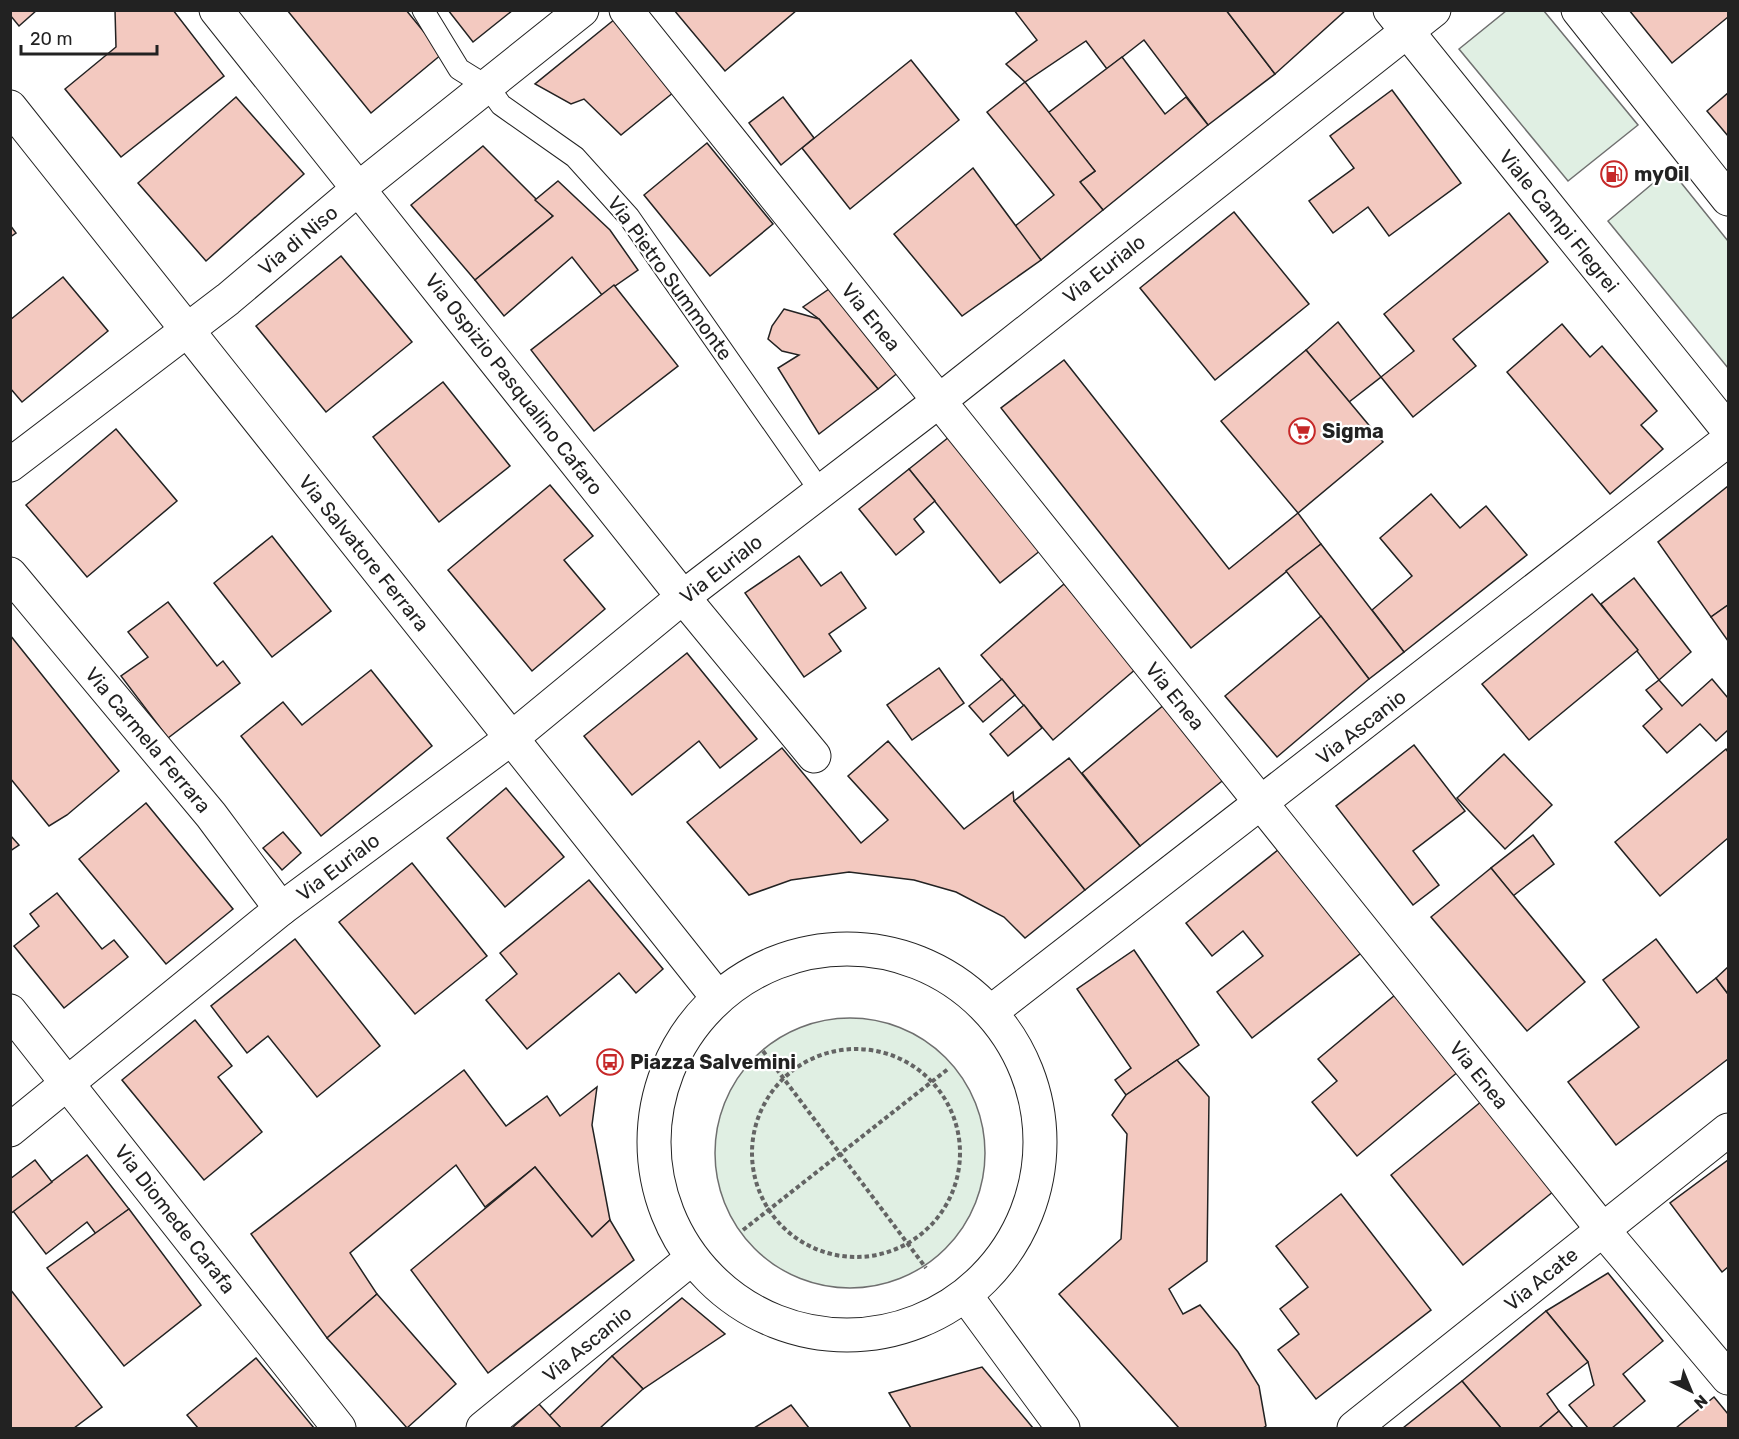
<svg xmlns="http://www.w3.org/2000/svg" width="1739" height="1439" viewBox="0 0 1739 1439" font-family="Rubik,sans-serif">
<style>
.green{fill:#e0efe3;stroke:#6f6f6f;stroke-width:1.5}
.building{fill:#f3c9c0;stroke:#222;stroke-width:1.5}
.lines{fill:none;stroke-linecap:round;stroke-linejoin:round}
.lane-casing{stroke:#222;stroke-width:23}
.street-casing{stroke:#222;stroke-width:35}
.path{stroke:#646464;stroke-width:4;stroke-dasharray:4.5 3;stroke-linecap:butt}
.lane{stroke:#fff;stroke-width:21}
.street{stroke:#fff;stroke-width:33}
.labels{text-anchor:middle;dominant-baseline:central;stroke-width:4.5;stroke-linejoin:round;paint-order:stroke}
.poi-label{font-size:20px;font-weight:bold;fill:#222;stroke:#fff;text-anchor:start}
.street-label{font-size:20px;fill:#222;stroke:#fff}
</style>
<rect width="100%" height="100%" fill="#fff"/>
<g class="green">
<polygon points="1506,11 1544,11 1638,125 1568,181 1459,49"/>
<polygon points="1670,169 1728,241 1728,368 1608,221"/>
<circle cx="850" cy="1153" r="135"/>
</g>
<g class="building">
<polygon points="10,10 37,10 19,26 10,15"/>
<polygon points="115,10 173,10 224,76 121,157 65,89 116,47"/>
<polygon points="287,10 406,10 442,54 371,113"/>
<polygon points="448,10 513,10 473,42"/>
<polygon points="674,10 797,10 725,71"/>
<polygon points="1014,10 1226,10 1275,74 1208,125 1144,40 1107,69 1086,41 1025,82 1006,64 1037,40"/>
<polygon points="1226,10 1346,10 1275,74"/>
<polygon points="1629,10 1728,10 1728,17 1672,63"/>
<polygon points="615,19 674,92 621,135 584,99 571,104 535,84"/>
<polygon points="1122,57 1165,114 1186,97 1208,125 1103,210 1080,182 1095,171 1048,113"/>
<polygon points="911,60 959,120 850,209 802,148"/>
<polygon points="1025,82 1095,171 1080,182 1103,210 1041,260 1014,227 1054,195 987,112"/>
<polygon points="1392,90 1461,183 1389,236 1368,207 1333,233 1309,201 1354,168 1330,136"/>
<polygon points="1728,93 1728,136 1707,111"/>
<polygon points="236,97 304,174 206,261 138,183"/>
<polygon points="783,97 814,138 781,165 749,123"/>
<polygon points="707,143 773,224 710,276 644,195"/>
<polygon points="483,146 553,216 475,280 411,205"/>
<polygon points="973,168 1041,260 962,316 894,234"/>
<polygon points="558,181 610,230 638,270 602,295 572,257 504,316 475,280 553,216 535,200"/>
<polygon points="1234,212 1309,304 1215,380 1140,288"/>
<polygon points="1509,213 1548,262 1453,339 1476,366 1413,417 1381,377 1414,351 1384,314"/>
<polygon points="10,225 16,233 10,237"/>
<polygon points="341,256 412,342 326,412 256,326"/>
<polygon points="63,277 108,331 22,402 10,388 10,320"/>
<polygon points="614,285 678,366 594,431 531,350"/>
<polygon points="832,287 900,371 878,389 819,319 803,307"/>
<polygon points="784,309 819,319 878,389 819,434 778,368 799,355 782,351 768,339 772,326"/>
<polygon points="1338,322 1381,377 1349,402 1306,350"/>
<polygon points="1562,324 1590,357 1602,346 1657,411 1641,425 1663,449 1610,494 1507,372"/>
<polygon points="1306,350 1383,442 1298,513 1221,421"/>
<polygon points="1064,360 1229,569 1298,513 1321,544 1191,648 1001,408"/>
<polygon points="443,382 510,466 439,522 373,437"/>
<polygon points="116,429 177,501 87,577 26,505"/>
<polygon points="954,433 1046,546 1000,583 909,469"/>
<polygon points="909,469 935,501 914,519 924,532 896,555 859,509"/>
<polygon points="550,485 593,536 564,560 605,609 532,671 448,570"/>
<polygon points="1728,486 1728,605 1711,617 1658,542"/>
<polygon points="1431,494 1460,528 1486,506 1527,555 1404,652 1372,610 1412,576 1380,538"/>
<polygon points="272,536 331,611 272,657 214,583"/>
<polygon points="1321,544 1404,652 1369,679 1286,571"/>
<polygon points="799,556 821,586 841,572 866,608 829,634 841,651 804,677 745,593"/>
<polygon points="1634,578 1691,652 1659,680 1601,604"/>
<polygon points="1064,584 1137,668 1053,740 981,655"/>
<polygon points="1592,594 1638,650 1529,740 1482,684"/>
<polygon points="168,602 217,666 223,661 240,683 168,738 121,676 148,657 128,632"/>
<polygon points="1728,605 1728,641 1711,617"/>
<polygon points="1321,616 1369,679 1277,757 1225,696"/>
<polygon points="10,635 119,771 67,815 49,826 10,778"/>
<polygon points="687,653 757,739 720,768 699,741 632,795 584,736"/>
<polygon points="939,668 964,703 912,740 887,705"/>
<polygon points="371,670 432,746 321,836 241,736 283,702 302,725"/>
<polygon points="1002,679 1015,695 983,722 969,706"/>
<polygon points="1712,679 1728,698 1728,730 1716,741 1700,724 1667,753 1643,726 1662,709 1646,690 1659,680 1682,706"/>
<polygon points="1165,704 1226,778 1140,846 1082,773"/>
<polygon points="1024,705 1042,728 1008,756 990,734"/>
<polygon points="888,741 964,829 1013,792 1014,801 1085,890 1025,938 1004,917 956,892 914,880 849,872 791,880 749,895 687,822 782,748 861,843 888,820 848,776"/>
<polygon points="1414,745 1465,811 1413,851 1439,885 1413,905 1336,806"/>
<polygon points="1726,749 1728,752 1728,838 1660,896 1615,842"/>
<polygon points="1504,754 1552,805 1505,849 1457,798"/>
<polygon points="1069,758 1140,846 1085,890 1014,801"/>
<polygon points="506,788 564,857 505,907 447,838"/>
<polygon points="146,803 233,909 166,964 79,859"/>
<polygon points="283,832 301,853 282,870 263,848"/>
<polygon points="10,835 19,845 10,851"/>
<polygon points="1533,835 1554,864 1513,896 1491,868"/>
<polygon points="1283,846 1365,950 1252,1038 1217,992 1263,956 1243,931 1212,956 1186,923"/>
<polygon points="412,863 487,956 415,1014 339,922"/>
<polygon points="1491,868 1585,982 1527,1031 1431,917"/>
<polygon points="589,880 663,969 636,993 619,973 527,1049 486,1000 517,974 500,953"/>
<polygon points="57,893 102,949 114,940 128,957 64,1008 14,946 39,926 30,914"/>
<polygon points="295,939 380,1046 317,1097 268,1036 247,1053 211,1006"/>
<polygon points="1656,939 1697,993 1716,978 1728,994 1728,1059 1616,1145 1568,1082 1639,1027 1603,980"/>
<polygon points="1134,950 1199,1045 1126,1095 1115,1080 1131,1068 1077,989"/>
<polygon points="1728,967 1728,994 1716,978"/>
<polygon points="1395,995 1459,1071 1357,1156 1312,1102 1337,1081 1318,1059"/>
<polygon points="195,1020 232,1066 218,1077 262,1132 204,1180 122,1080"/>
<polygon points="1177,1060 1209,1097 1207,1261 1169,1289 1183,1314 1200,1305 1238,1352 1259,1386 1266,1426 1263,1428 1179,1428 1059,1294 1121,1239 1127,1134 1112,1115 1126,1095"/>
<polygon points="464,1070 506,1126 547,1096 560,1116 597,1087 592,1125 610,1220 592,1237 535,1167 485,1207 456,1165 350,1253 377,1294 327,1338 251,1234"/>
<polygon points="1482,1101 1554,1191 1463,1265 1391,1175"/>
<polygon points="87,1155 129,1209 96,1234 87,1222 46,1254 13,1211"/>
<polygon points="35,1160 52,1182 10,1214 10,1179"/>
<polygon points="1728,1160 1728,1267 1722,1272 1670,1203"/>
<polygon points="535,1167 592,1237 610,1220 634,1260 488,1373 411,1270"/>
<polygon points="1341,1194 1431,1310 1316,1399 1278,1350 1299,1334 1280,1309 1308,1287 1276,1246"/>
<polygon points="129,1209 201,1305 124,1366 47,1268"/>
<polygon points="1608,1273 1663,1341 1623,1374 1645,1401 1612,1428 1588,1428 1569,1405 1594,1385 1588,1362 1546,1311"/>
<polygon points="10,1289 102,1407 74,1428 10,1428"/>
<polygon points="377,1294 456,1384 407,1428 327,1338"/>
<polygon points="682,1298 725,1334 643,1389 612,1356"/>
<polygon points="1546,1311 1588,1362 1547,1394 1559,1411 1539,1428 1501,1428 1462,1381"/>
<polygon points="612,1356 643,1389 600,1428 561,1428 549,1416"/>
<polygon points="256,1358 314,1428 198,1428 187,1415"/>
<polygon points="982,1367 1033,1428 911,1428 889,1393"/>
<polygon points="1462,1381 1501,1428 1403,1428"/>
<polygon points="1714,1397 1728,1414 1728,1428 1676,1428"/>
<polygon points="539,1404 561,1428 512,1428"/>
<polygon points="791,1405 809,1428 754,1428"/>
<polygon points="1559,1411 1573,1428 1539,1428"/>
</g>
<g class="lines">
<g class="lane-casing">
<polyline id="lane" points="423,10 459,69 488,87 501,105 575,157 629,217 821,492"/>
</g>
<g class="street-casing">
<g id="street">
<polyline points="216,10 683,597 814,756"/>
<polyline points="626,10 1603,1230 1728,1378"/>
<polyline points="1390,10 1728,430"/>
<polyline points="1578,10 1728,199"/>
<polyline points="10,107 718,998"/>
<polyline points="10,465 228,299 358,189 582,10"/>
<polyline points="10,574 211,815 281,909"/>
<circle cx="847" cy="1142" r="193"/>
<polyline points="10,1011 339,1428"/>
<polyline points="992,1011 1728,440"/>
<polyline points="10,1130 281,909 513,737 683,597 939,401 1434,10"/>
<polyline points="966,1296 1063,1428"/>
<polyline points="483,1428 691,1259"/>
<polyline points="1354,1428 1728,1130"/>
</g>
</g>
<g class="path">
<circle cx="856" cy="1153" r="104"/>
<polyline points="763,1051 926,1268"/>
<polyline points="743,1230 948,1069"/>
</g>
<use href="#lane" class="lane"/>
<use href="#street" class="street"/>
</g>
<defs>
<g id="fuel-ring" transform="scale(1.35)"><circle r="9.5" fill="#fff" stroke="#c62828" stroke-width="1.5"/><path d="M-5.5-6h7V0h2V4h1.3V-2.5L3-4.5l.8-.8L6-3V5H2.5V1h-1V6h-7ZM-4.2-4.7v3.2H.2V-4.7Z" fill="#c62828"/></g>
<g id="supermarket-ring" transform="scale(1.35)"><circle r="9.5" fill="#fff" stroke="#c62828" stroke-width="1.5"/><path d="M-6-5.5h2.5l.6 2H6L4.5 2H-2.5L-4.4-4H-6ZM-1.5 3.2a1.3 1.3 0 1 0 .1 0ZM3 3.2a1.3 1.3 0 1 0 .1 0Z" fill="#c62828"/></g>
<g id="bus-ring" transform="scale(1.35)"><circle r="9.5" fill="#fff" stroke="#c62828" stroke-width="1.5"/><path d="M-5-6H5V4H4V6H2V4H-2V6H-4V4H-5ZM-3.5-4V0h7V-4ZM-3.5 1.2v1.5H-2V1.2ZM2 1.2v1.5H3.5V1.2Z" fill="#c62828"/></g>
</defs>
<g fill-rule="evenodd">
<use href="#fuel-ring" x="1614" y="174"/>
<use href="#supermarket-ring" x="1302" y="431"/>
<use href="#bus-ring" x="610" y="1062"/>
</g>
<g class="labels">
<g class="poi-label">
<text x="1634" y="174">myOil</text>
<text x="1322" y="431">Sigma</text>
<text x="630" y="1062">Piazza Salvemini</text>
</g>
<g class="street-label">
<text transform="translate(1559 221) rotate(51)">Viale Campi Flegrei</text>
<text transform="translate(298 240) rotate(-40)">Via di Niso</text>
<text transform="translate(1104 269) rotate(-38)">Via Eurialo</text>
<text transform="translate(670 278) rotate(54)">Via Pietro Summonte</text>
<text transform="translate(871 317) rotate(51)">Via Enea</text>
<text transform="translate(514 384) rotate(52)">Via Ospizio Pasqualino Cafaro</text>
<text transform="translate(364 553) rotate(51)">Via Salvatore Ferrara</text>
<text transform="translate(721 569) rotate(-38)">Via Eurialo</text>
<text transform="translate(1175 696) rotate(51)">Via Enea</text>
<text transform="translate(1361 727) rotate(-38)">Via Ascanio</text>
<text transform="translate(148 740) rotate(50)">Via Carmela Ferrara</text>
<text transform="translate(338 867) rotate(-37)">Via Eurialo</text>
<text transform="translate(1479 1075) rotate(51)">Via Enea</text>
<text transform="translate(175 1219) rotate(52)">Via Diomede Carafa</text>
<text transform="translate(1541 1279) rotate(-39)">Via Acate</text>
<text transform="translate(587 1344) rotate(-39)">Via Ascanio</text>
</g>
</g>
<rect width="1739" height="1439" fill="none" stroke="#222222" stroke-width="24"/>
<g transform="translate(1691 1391) rotate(137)" stroke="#ffffff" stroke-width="4.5" paint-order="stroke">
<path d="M0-4.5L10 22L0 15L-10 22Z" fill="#222222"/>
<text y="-9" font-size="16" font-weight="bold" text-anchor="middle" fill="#222222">N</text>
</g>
<path d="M21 45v9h136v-9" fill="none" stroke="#222222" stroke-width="3"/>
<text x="30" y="45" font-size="18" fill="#222222" stroke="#ffffff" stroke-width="4.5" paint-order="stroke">20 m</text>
</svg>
